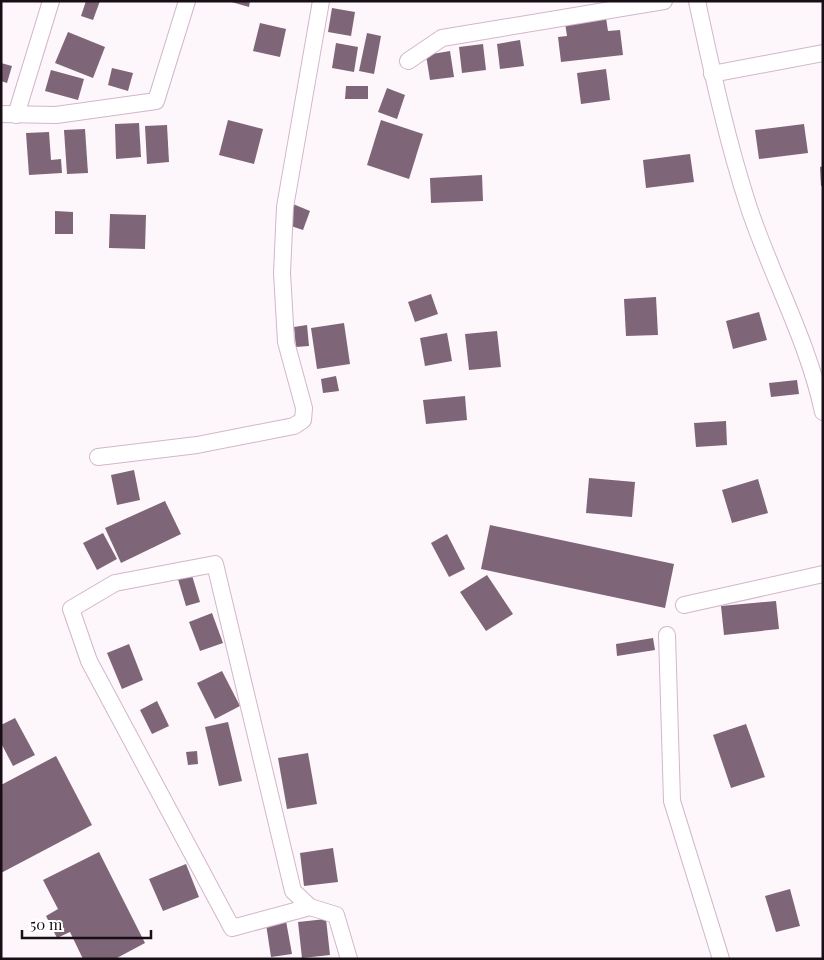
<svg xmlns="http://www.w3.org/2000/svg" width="824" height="960" viewBox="0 0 824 960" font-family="'Playfair Display',serif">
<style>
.building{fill:#7e6578}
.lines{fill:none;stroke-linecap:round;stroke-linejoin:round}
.street-casing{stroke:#d2b6cb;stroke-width:18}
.street{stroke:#fff;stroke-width:16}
</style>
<rect width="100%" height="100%" fill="#fdf7fb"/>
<g class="building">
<polygon points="86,1 100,1 93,20 81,16"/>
<polygon points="228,1 250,1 249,7"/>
<polygon points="332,8 355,12 351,36 328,32"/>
<polygon points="606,18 608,31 620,30 623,55 561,62 558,37 567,36 565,23"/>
<polygon points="260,23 286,29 280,57 253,51"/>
<polygon points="68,32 105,47 93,78 55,63"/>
<polygon points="367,33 381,36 374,74 359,71"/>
<polygon points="520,40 524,66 500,69 497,44"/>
<polygon points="336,43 358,47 354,72 332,68"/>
<polygon points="483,44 486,70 462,73 459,47"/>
<polygon points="450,51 454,77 430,80 426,55"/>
<polygon points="1,63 12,66 7,83 1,81"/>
<polygon points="112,68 133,73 128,91 108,85"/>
<polygon points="606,69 610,100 581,104 577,73"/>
<polygon points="51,70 84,79 78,100 45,91"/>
<polygon points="346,86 368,86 368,99 345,99"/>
<polygon points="387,88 405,95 397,119 378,112"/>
<polygon points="228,120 263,129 254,164 219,155"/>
<polygon points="381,120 423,134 409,179 367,165"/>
<polygon points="139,123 141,157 116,159 115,124"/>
<polygon points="804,124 808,153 759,159 755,130"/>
<polygon points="167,125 169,162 147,164 145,126"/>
<polygon points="85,129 88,173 67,174 64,130"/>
<polygon points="49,132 51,160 61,159 62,173 29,175 26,133"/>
<polygon points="690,154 694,182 646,188 643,160"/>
<polygon points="823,166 823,186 821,186 820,167"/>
<polygon points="482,175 483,201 431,203 430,178"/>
<polygon points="293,204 310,211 303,230 285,224"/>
<polygon points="55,211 73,212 73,234 55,234"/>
<polygon points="110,214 146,215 145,249 109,248"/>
<polygon points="431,294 438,314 415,322 408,302"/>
<polygon points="656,297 658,335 626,336 624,299"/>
<polygon points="759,312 767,340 733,349 726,321"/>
<polygon points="344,323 350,364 317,369 311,328"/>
<polygon points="307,325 309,346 296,347 294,327"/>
<polygon points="497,331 501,367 469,370 465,334"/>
<polygon points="447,333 452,361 425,366 420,338"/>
<polygon points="336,376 339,391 323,393 321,379"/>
<polygon points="797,380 799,394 771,397 769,383"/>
<polygon points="465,396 467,420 426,424 423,400"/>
<polygon points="726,421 727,445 696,447 694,423"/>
<polygon points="134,470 140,500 117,505 111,475"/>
<polygon points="589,478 635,482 632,517 586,513"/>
<polygon points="758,479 768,513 732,523 722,490"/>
<polygon points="165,501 181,534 121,563 105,528"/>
<polygon points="490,525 674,564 665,608 481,569"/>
<polygon points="103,533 117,559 97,570 83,543"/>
<polygon points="447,534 465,569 449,577 431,543"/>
<polygon points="191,572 200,602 186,606 177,576"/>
<polygon points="487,575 513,614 486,631 460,592"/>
<polygon points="776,601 779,629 724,635 721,606"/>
<polygon points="212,613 223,643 200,651 189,622"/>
<polygon points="653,638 655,650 617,656 616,644"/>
<polygon points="129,644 143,680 122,689 107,653"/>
<polygon points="222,671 240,706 215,719 197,683"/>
<polygon points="157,701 169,726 152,734 140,710"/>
<polygon points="15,718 35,755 13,766 1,743 1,725"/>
<polygon points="228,722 242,781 219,786 205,727"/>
<polygon points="746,724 765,777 731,788 713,735"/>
<polygon points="197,751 198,764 188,765 186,752"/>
<polygon points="308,753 317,804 287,809 278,758"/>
<polygon points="56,756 92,825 1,873 1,785"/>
<polygon points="333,848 338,882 304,886 300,853"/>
<polygon points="99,852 145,943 115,959 83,959 70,932 57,938 46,916 58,909 43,880"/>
<polygon points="186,864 199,897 163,911 149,879"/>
<polygon points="790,889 800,926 776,932 765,896"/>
<polygon points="326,919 330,955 302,958 298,922"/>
<polygon points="286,921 292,954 271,957 266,924"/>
</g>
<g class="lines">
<g class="street-casing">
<g id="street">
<path d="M697,1C712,71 727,141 749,208C772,277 808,341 823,412"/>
<polyline points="408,61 442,38 664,1"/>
<polyline points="712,74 823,53"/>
<polyline points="1,114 56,115 156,101 187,1"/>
<polyline points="16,115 51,1"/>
<polyline points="98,457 197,445 294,426 303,420 304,408 286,342 282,273 285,207 321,1"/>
<polyline points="684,605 823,574"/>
<polyline points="667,635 672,801 721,959"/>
<polyline points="310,907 232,928 89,661 71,609 115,583 215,564 293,891 310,907 336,915 349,959"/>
</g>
</g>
<use href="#street" class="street"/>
</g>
<rect width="824" height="960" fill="none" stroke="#180e16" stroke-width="5"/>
<path d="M22 930v8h129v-8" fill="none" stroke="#180e16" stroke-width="2.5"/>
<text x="30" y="930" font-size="15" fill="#180e16" stroke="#ffffff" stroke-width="4" paint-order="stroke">50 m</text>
</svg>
